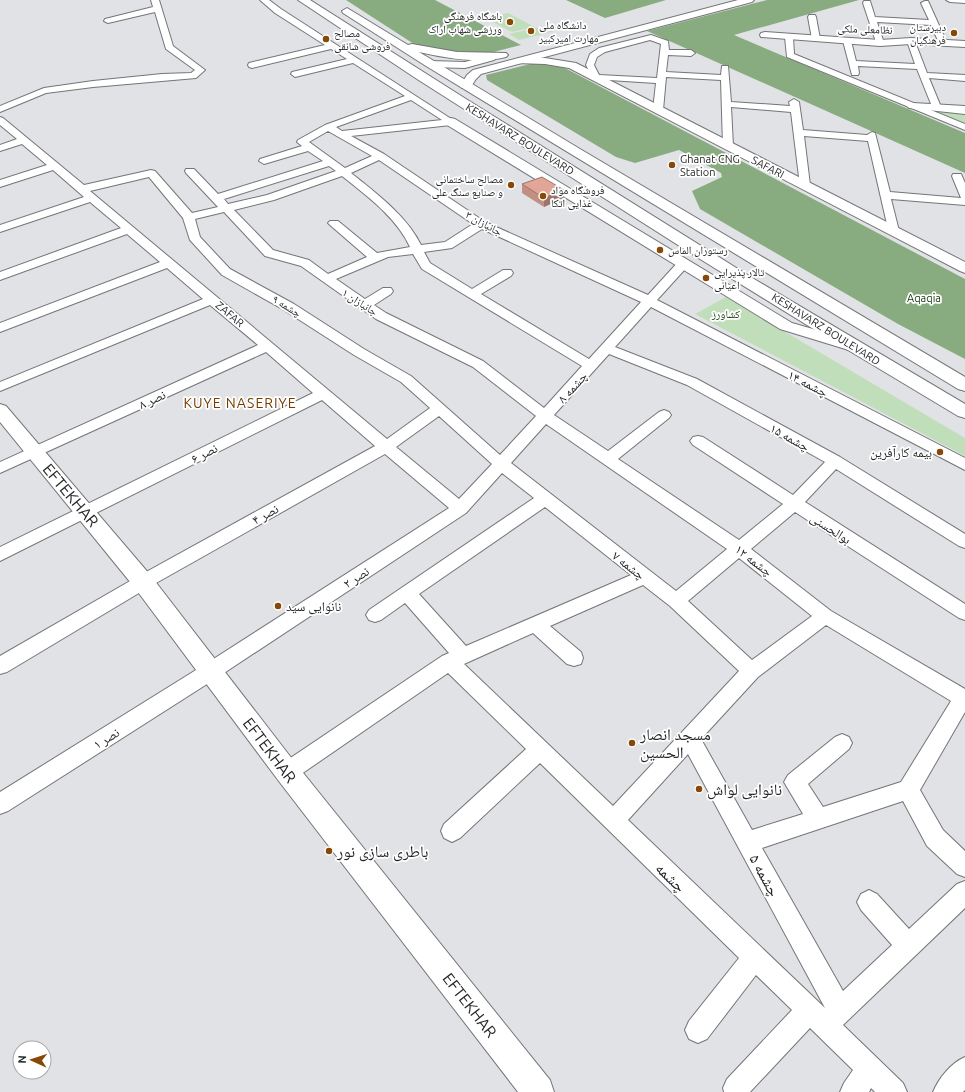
<svg xmlns="http://www.w3.org/2000/svg" width="965" height="1092" viewBox="0 0 965 1092" font-family="Ubuntu,'Noto Naskh Arabic',sans-serif">
<style>
.green{fill:#c1debb}
.forest{fill:#88ac80}
.lines{fill:none;stroke-linecap:round;stroke-linejoin:round}
.minor-casing{stroke:#747579;stroke-width:2}
.tertiary-casing{stroke:#747579;stroke-width:2}
.secondary-casing{stroke:#747579;stroke-width:2}
.primary-casing{stroke:#747579;stroke-width:2}
.minor{fill:#fff;fill-rule:evenodd}
.tertiary{fill:#fff;fill-rule:evenodd}
.secondary{fill:#fff;fill-rule:evenodd}
.primary{fill:#fff;fill-rule:evenodd}
.wall{fill:#c28f83}
.shaded-wall{fill:#9e746a}
.building{fill:#e2a698;stroke:#9e746a}
.poi-dot{fill:#864908;stroke:#fff;stroke-width:1.5}
.labels{text-anchor:middle;dominant-baseline:central;stroke-width:3.5;stroke-linejoin:round;paint-order:stroke}
.far-poi-label{font-size:11px;fill:#252627;stroke:#fff;text-anchor:start}
.far-street-label{font-size:11px;fill:#252627;stroke:#fff}
.far-park-label{font-size:11px;fill:#123709;stroke:#fff}
.street-label{font-size:13px;fill:#252627;stroke:#fff}
.poi-label{font-size:13px;fill:#252627;stroke:#fff;text-anchor:end}
.neighbourhood-label{font-size:14px;letter-spacing:1px;fill:#743d00;stroke:#fff}
.near-street-label{font-size:16px;fill:#252627;stroke:#fff}
.near-poi-label{font-size:16px;fill:#252627;stroke:#fff;text-anchor:start}
</style>
<rect width="100%" height="100%" fill="#e1e2e6"/>
<g class="green">
<polygon points="508,13 535,27 512,32 485,18"/>
<polygon points="545,26 555,31 519,40 509,34"/>
<polygon points="940,110 965,112 965,124 938,113"/>
<polygon points="726,297 965,438 965,456 695,314"/>
</g>
<g class="forest">
<polygon points="346,0 435,0 521,45 486,54 450,51 417,46"/>
<polygon points="566,0 666,0 605,18"/>
<polygon points="767,0 859,0 734,35 965,133 965,173 647,31"/>
<polygon points="530,64 546,64 565,68 965,279 965,359 898,324 700,209 692,191 722,177 721,173 679,150 635,163 616,157 487,80 486,75"/>
</g>
<g class="lines">
<g class="minor-casing">
<g id="minor">
<polygon points="151,0 159,0 173,46 205,70 196,78 93,87 46,93 0,112 0,106 44,88 93,81 162,74 191,73 195,70 166,49 155,12 108,23 104,21 105,19 153,7"/>
<path d="M260,0H269L281,9L456,122L451,125L351,136L384,154L485,222L648,295L679,261H687L689,264L687,267L657,300L965,458V470L651,307L615,347L697,379L840,457L965,534V548L959,546L836,469L805,502L965,604V620L959,618L795,512L751,549L831,611L965,689V712L920,790L943,830L965,851V877L957,874L927,846L903,801L762,848L843,991L892,945L861,910L857,902L861,894L869,890L877,894L909,929L957,884L965,881V908L843,1025L903,1083L907,1092H875L871,1088L869,1092H840L844,1083L853,1070L810,1028L750,1092H724L723,1088L727,1079L792,1010L756,975L707,1039L698,1043L689,1039L685,1030L689,1021L739,958L540,763L460,838L452,842L444,838L441,831L444,824L526,749L448,673L294,779L287,782L280,779L277,772L280,765L442,656L449,653L405,603L381,620L375,622L369,620L366,615L369,610L534,498L502,473L466,513L218,677L8,811L0,814V792L204,665L449,508L385,454L149,587L7,672L0,674V656L137,577L375,446L322,400L0,561V547L313,393L266,352L0,473V462L258,345L210,305L0,391V382L203,299L167,268L0,332V323L160,262L127,234L0,280V272L121,228L90,202L0,232V225L84,197L53,170L0,187V180L47,165L22,144L0,151V145L17,139L0,125V117L3,118L84,185L151,170L155,171L192,213L218,207L186,173L185,171L186,169H194L218,194L323,161L308,151L264,164L259,161L260,159L302,146L297,142L298,140L325,125L405,96L353,63L295,77L291,74L292,72L347,59L331,49L252,68L249,67L248,65L249,63L325,45L275,13ZM411,100L442,120L342,131L336,127ZM328,131L372,156L345,168L309,142ZM379,160L473,224L445,242L421,245C407,216 376,193 351,173ZM329,166L336,171L267,195L228,204L224,199ZM342,176C367,196 397,218 410,247L377,253L338,221H330L328,223L330,225L367,257L328,274L309,260L273,250L234,210L274,200ZM149,177L183,218L190,240L222,275L284,310L354,355L401,382L430,408L387,439L90,191ZM224,212L265,256L301,266L376,319L473,367L536,416L500,455L411,376L364,349L294,304L230,269L200,237L195,219ZM482,229L641,302L589,359L481,294L511,276L513,273L511,270H503L472,289L430,263L424,252L452,248ZM413,254L422,269L582,366L544,408L483,361L386,313L374,305L391,294L393,291L391,288H383L365,299L336,279L388,257ZM609,354L687,385L825,462L793,495L703,437L698,436L693,437L690,441L693,445L783,504L739,540L618,459L669,418L671,415L669,412L664,410L659,412L608,451L554,415ZM439,416L492,464L459,499L396,447ZM546,424L727,549L676,591L511,463ZM545,507L631,575L466,646L419,594ZM739,558L812,616L752,660L688,601ZM643,585L670,606L739,671L613,806L464,664L533,633L567,664L574,666L581,664L583,658L581,652L550,626ZM826,625L951,701L901,782L823,807L808,784L849,749L852,743L849,737L842,734L835,737L788,775L784,782L803,814L752,830L701,739L758,677ZM688,754L825,1008L628,820Z"/>
<polygon points="946,0 965,0 965,3 950,2"/>
<polygon points="864,1 870,1 875,17 929,20 921,3 925,1 928,1 947,43 943,45 940,45 931,25 877,22 884,43 880,45 877,45 863,3"/>
<polygon points="809,15 815,15 816,17 820,39 819,41 816,41 812,39 808,17"/>
<path d="M651,35L668,41L669,50H691L695,53L691,56L668,55L666,72L721,75L722,66H728L731,102L790,106L789,102L794,99L799,102L803,130L867,135L872,132L875,133L890,192L961,198L952,176L953,174H961L965,183V205L891,199L899,231L897,233H889L868,141L804,136L810,185L805,188L800,185L791,112L731,107L733,146L728,149L723,146L721,80L666,77L663,110L658,113L653,110L656,83L593,79L586,65L590,54L599,48ZM650,40L661,44L657,78L599,75L594,65L597,57L605,52Z"/>
<polygon points="786,35 789,35 793,37 794,54 965,124 965,130 787,57 785,37"/>
<polygon points="844,39 847,39 851,41 856,61 915,64 907,41 911,39 914,39 927,73 965,75 965,81 929,78 941,107 936,110 933,109 917,69 858,66 859,73 858,75 852,75 843,41"/>
<path d="M965,1057V1090L963,1092H933C939,1078 951,1063 965,1057Z"/>
</g>
</g>
<g class="tertiary-casing">
<g id="tertiary">
<polygon points="765,32 880,40 911,38 965,41 965,47 911,44 880,46 761,37 760,35 761,33"/>
<polygon points="519,58 545,58 576,63 965,262 965,273 960,271 569,68 545,64 515,63 514,61"/>
<polygon points="913,103 965,106 965,114 909,108 907,106 909,104"/>
<polygon points="451,118 455,119 792,323 858,342 860,346 858,350 852,351 780,329 447,125 445,122 447,119"/>
<polygon points="0,404 6,406 151,576 296,764 550,1080 554,1092 518,1092 278,780 135,588 0,422"/>
</g>
</g>
<g class="secondary-casing">
<g id="secondary">
<polygon points="738,0 754,0 752,2 481,74 476,79 470,88 462,88 460,86 467,75 473,70"/>
<polygon points="490,55 494,56 496,58 494,60 465,68 430,67 424,64 430,61 465,62"/>
</g>
</g>
<g class="primary-casing">
<g id="primary">
<polygon points="298,0 310,0 466,99 754,279 965,404 965,418 958,416 828,338 700,259 417,79"/>
<path d="M347,8L408,45L412,44L457,52L506,53L508,55L506,57C479,64 445,58 419,52L580,149L965,377V391L958,389L426,66L343,13L342,11Z"/>
</g>
</g>
<use href="#minor" class="minor"/>
<use href="#tertiary" class="tertiary"/>
<use href="#secondary" class="secondary"/>
<use href="#primary" class="primary"/>
</g>
<polygon class="wall" points="522,184 564,190 563,198 544,207 522,193"/>
<polygon class="shaded-wall" points="564,190 563,198 544,207 544,198"/>
<polygon class="building" points="542,177 564,190 544,198 522,184"/>
<g class="poi-dot">
<circle cx="510" cy="22" r="4"/>
<circle cx="531" cy="31" r="4"/>
<circle cx="954" cy="33" r="4"/>
<circle cx="326" cy="39" r="4"/>
<circle cx="672" cy="165" r="4"/>
<circle cx="511" cy="185" r="4"/>
<circle cx="543" cy="196" r="4"/>
<circle cx="660" cy="250" r="4"/>
<circle cx="706" cy="278" r="4"/>
<circle cx="940" cy="452" r="4"/>
<circle cx="278" cy="606" r="4"/>
<circle cx="632" cy="743" r="4"/>
<circle cx="699" cy="789" r="4"/>
<circle cx="329" cy="851" r="4"/>
</g>
<g class="labels">
<g class="far-poi-label">
<text x="502" y="16" text-anchor="end">باشگاه فرهنگی<tspan x="502" dy="13">ورزشی شهاب اراک</tspan></text>
<text x="539" y="25">دانشگاه ملی<tspan x="539" dy="13">مهارت امیرکبیر</tspan></text>
<text x="946" y="27" text-anchor="end">دبیرستان<tspan x="946" dy="13">فرهنگیان</tspan></text>
<text x="334" y="33">مصالح<tspan x="334" dy="13">فروشی شانقی</tspan></text>
<text x="680" y="159">Ghanat CNG<tspan x="680" dy="13">Station</tspan></text>
<text x="503" y="179" text-anchor="end">مصالح ساختمانی<tspan x="503" dy="13">و صنایع سنگ علی</tspan></text>
<text x="551" y="190">فروشگاه مواد<tspan x="551" dy="13">غذایی اتکا</tspan></text>
<text x="668" y="250">رستوران الماس</text>
<text x="714" y="272">تالار پذیرایی<tspan x="714" dy="13">اعیانی</tspan></text>
</g>
<g class="far-street-label">
<text transform="translate(865 29) rotate(2)">نظامعلی ملکی</text>
<text transform="translate(520 139) rotate(32)">KESHAVARZ BOULEVARD</text>
<text transform="translate(768 167) rotate(27)">SAFARI</text>
<text transform="translate(484 223) rotate(29)">جانبازان ۳</text>
<text transform="translate(360 302) rotate(33)">جانبازان ۱</text>
<text transform="translate(287 306) rotate(31)">چشمه ۹</text>
<text transform="translate(230 314) rotate(40)">ZAFAR</text>
<text transform="translate(826 329) rotate(32)">KESHAVARZ BOULEVARD</text>
</g>
<g class="far-park-label">
<text x="924" y="298">Aqaqia</text>
<text x="726" y="314">کشاورز</text>
</g>
<g class="street-label">
<text transform="translate(808 383) rotate(27)">چشمه ۱۴</text>
<text transform="translate(572 387) rotate(-48)">چشمه ۸</text>
<text transform="translate(152 399) rotate(-25)">نصر ۸</text>
<text transform="translate(790 437) rotate(29)">چشمه ۱۵</text>
<text transform="translate(204 453) rotate(-27)">نصر ۶</text>
<text transform="translate(265 514) rotate(-29)">نصر ۴</text>
<text transform="translate(831 528) rotate(33)">بوالحسنی</text>
<text transform="translate(754 560) rotate(37)">چشمه ۱۲</text>
<text transform="translate(629 565) rotate(38)">چشمه ۷</text>
<text transform="translate(356 577) rotate(-33)">نصر ۲</text>
<text transform="translate(106 738) rotate(-32)">نصر ۱</text>
</g>
<g class="poi-label">
<text x="932" y="452">بیمه کارآفرین</text>
<text x="286" y="606" text-anchor="start">نانوایی‌ سید</text>
</g>
<g class="neighbourhood-label">
<text x="240" y="403">KUYE NASERIYE</text>
</g>
<g class="near-street-label">
<text transform="translate(71 495) rotate(50)">EFTEKHAR</text>
<text transform="translate(270 750) rotate(53)">EFTEKHAR</text>
<text transform="translate(765 875) rotate(61)">چشمه ۵</text>
<text transform="translate(671 877) rotate(44)">چشمه</text>
<text transform="translate(470 1005) rotate(52)">EFTEKHAR</text>
</g>
<g class="near-poi-label">
<text x="640" y="734">مسجد انصار<tspan x="640" dy="18">الحسین</tspan></text>
<text x="707" y="789">نانوایی لواش</text>
<text x="337" y="851">باطری سازی نور</text>
</g>
</g>
<g transform="translate(32 1060) rotate(273)"><circle r="19" fill="#ffffff" stroke="#a8a8a9"/>
<path d="M0-3L7 15L0 10L-7 15Z" fill="#864908"/>
<text y="-6" font-size="11" font-weight="bold" text-anchor="middle" fill="#252627">N</text>
</g>
</svg>
